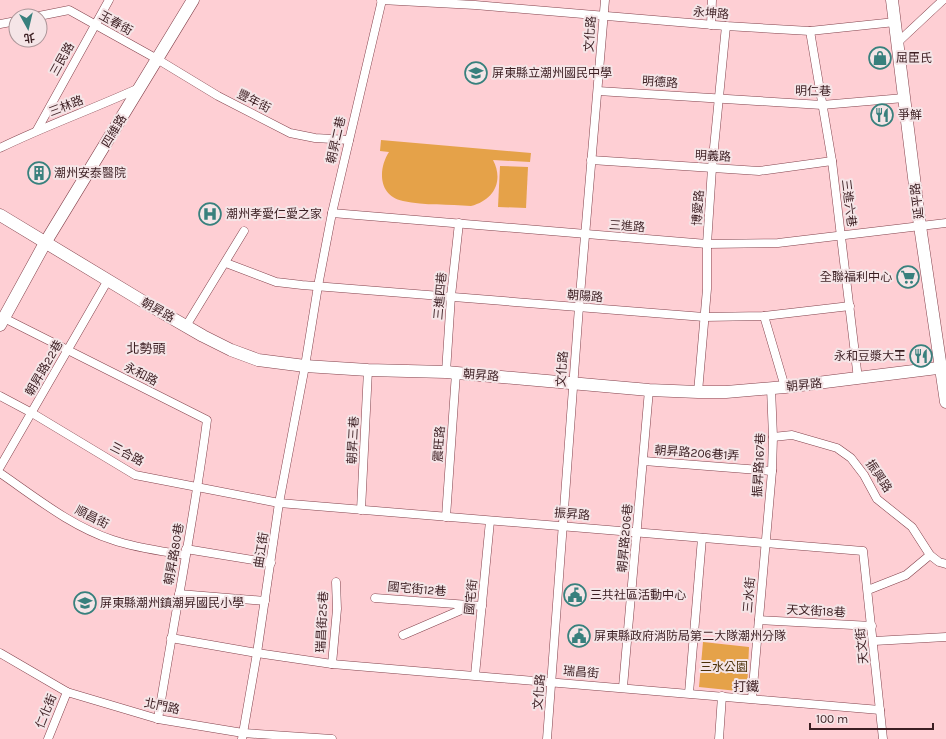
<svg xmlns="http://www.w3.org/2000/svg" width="946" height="739" viewBox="0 0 946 739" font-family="Karla,'Noto Sans TC',sans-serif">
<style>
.green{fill:#e5a249}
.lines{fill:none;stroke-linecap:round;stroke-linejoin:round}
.street-casing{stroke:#83424c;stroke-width:9}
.secondary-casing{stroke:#83424c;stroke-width:13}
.street{stroke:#fff;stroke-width:8}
.secondary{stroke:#fff;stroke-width:12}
.labels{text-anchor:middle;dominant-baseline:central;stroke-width:4;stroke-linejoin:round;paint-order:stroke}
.street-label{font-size:12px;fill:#3b1e22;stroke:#f5e5e7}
.poi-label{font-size:12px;fill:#3b1e22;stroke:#f5e5e7;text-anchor:start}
.park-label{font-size:12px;fill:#4b3009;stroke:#f5e5e7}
.neighbourhood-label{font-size:13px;fill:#3b1e22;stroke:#f5e5e7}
</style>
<rect width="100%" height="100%" fill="#fecfd4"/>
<g class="green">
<path d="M381,140L531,153L530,162L493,160C504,181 494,200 471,206C449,204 425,206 403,201C378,196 378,169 389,152L380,151Z"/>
<polygon points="500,166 528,167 526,208 498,207"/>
<polygon points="703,642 749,647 747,692 699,687"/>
</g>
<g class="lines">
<g class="street-casing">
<g id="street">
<polyline points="381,0 475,5 726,26 810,31 895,22"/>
<polyline points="39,16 69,10 157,59 218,96 290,133 315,138 349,140"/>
<polyline points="0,24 16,21"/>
<polyline points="711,25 712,0"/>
<polyline points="810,31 832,161 858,379"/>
<polyline points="897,43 943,0"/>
<polyline points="598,91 822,105 904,98"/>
<polyline points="37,130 109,0"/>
<path d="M0,148C45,126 93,109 139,88"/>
<polyline points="591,160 759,171 832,161"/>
<polyline points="332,213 707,244 778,243 946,223"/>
<polyline points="226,263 276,282 302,285 704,317 764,316 850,306"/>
<polyline points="764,316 785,387"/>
<path d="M4,318L207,420C194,520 174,619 158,719"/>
<polyline points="186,326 244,231"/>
<polyline points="446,372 451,296 459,223"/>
<polyline points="698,392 707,289 707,244 712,168 726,26"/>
<polyline points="0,396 32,413 135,475 279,503 863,551 883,739"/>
<polyline points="773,437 792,435 837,448 851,458 864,475 877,499 912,527 930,555 939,562 946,564"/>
<polyline points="644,461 772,471"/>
<polyline points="0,467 108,280"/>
<path d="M0,473C35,497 72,527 113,540C136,548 161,551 185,555"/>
<polyline points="361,510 368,370"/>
<polyline points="446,517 456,373"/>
<polyline points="186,549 271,563"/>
<polyline points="868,590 906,575 930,555"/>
<polyline points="179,594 265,601"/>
<polyline points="375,598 482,606"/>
<polyline points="759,620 872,626"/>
<polyline points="403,635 468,607"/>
<polyline points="171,638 257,653 332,664 880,710"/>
<polyline points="874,641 946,637"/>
<polyline points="0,653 67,692 158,719 243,733 332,739"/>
<polyline points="332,664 337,609 336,582"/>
<polyline points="475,675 490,521"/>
<polyline points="623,687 649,390"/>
<polyline points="689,693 702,538"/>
<polyline points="752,698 772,471 773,437 771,388"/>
<polyline points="48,739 67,692"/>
<polyline points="242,739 257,653 279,503 305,366 318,286 332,213 382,0"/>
<polyline points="547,739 579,307 605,0"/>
<polyline points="719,739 722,696"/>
</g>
</g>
<g class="secondary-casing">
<g id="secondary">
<polyline points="892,0 920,226 946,402"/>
<polyline points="0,215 144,302 203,336 231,350 258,360 305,366 368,370 446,372 649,390 698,392 726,392 785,387 946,367"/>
<polyline points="0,325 45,243 193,0"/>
</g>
</g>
<use href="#street" class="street"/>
<use href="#secondary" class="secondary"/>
</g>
<defs>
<g id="shop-ring" transform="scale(1.15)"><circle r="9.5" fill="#f5e5e7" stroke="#38807d" stroke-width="1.5"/><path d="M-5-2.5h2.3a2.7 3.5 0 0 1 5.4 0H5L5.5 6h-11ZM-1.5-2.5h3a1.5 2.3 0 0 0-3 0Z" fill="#38807d"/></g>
<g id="school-ring" transform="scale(1.15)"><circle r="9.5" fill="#f5e5e7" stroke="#38807d" stroke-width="1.5"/><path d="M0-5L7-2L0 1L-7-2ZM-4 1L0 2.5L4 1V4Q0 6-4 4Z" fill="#38807d"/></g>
<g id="restaurant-ring" transform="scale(1.15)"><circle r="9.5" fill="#f5e5e7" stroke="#38807d" stroke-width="1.5"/><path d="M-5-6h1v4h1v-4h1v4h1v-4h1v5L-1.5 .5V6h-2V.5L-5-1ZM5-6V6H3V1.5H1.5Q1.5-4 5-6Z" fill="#38807d"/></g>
<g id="building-ring" transform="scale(1.15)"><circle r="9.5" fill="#f5e5e7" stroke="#38807d" stroke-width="1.5"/><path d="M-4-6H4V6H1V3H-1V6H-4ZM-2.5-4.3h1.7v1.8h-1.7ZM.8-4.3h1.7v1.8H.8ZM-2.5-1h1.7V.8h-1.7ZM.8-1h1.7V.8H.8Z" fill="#38807d"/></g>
<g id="hospital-ring" transform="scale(1.15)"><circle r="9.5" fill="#f5e5e7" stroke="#38807d" stroke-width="1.5"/><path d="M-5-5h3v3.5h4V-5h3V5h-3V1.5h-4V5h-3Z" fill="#38807d"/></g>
<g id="supermarket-ring" transform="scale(1.15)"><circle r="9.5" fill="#f5e5e7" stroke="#38807d" stroke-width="1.5"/><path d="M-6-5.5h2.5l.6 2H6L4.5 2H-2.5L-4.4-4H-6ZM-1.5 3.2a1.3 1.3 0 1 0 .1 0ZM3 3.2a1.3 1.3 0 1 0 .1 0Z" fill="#38807d"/></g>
<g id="civic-ring" transform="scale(1.15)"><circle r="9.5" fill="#f5e5e7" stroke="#38807d" stroke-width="1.5"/><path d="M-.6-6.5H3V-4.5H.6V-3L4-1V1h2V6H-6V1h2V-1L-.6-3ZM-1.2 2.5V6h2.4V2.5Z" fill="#38807d"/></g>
</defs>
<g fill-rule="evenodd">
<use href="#shop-ring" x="880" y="58"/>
<use href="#school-ring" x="476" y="73"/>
<use href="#restaurant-ring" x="882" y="115"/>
<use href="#building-ring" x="39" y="173"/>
<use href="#hospital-ring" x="210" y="214"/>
<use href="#supermarket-ring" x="908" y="277"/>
<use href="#restaurant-ring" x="921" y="356"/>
<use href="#civic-ring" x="575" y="595"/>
<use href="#school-ring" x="85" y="603"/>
<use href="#civic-ring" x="579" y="636"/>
</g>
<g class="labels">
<g class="street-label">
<text transform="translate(711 13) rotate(5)">永坤路</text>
<text transform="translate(116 23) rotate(29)">玉春街</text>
<text transform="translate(590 34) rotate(-86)">文化路</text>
<text transform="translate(62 59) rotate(-61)">三民路</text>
<text transform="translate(660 82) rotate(4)">明德路</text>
<text transform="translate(813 91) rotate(1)">明仁巷</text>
<text transform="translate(254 101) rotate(27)">豐年街</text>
<text transform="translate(66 106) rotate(-21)">三林路</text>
<text transform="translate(114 131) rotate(-59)">四維路</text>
<text transform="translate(336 140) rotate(-77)">朝昇二巷</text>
<text transform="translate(713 156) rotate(3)">明義路</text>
<text transform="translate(917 201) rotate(-97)">延平路</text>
<text transform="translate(849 203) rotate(83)">三進六巷</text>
<text transform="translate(698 208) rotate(-86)">博愛路</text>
<text transform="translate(627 226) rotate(4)">三進路</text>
<text transform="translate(440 296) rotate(-85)">三進四巷</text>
<text transform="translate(585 296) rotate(5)">朝陽路</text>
<text transform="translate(158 310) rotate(29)">朝昇路</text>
<text transform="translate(44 368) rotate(-60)">朝昇路22巷</text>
<text transform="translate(562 369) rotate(-86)">文化路</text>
<text transform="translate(141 374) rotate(27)">永和路</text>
<text transform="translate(481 375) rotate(5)">朝昇路</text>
<text transform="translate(804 385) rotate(-6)">朝昇路</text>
<text transform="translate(353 440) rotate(-87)">朝昇三巷</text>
<text transform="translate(439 444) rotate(-86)">震旺路</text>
<text transform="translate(697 453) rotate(4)">朝昇路206巷1弄</text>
<text transform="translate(127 454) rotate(28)">三合路</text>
<text transform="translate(759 465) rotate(-87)">振昇路167巷</text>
<text transform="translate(879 476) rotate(56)">振興路</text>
<text transform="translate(572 514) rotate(5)">振昇路</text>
<text transform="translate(92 517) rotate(27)">順昌街</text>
<text transform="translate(625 538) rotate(-85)">朝昇路206巷</text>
<text transform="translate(261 550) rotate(-81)">曲江街</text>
<text transform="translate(174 554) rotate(-80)">朝昇路80巷</text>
<text transform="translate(417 589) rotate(5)">國宅街12巷</text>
<text transform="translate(749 595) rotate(-85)">三水街</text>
<text transform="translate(471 597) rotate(-84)">國宅街</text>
<text transform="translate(816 611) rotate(3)">天文街18巷</text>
<text transform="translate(322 622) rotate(-87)">瑞昌街25巷</text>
<text transform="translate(862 646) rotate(-96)">天文街</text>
<text transform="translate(581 672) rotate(5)">瑞昌街</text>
<text transform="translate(539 692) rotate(-85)">文化路</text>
<text transform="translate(162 706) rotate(12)">北門路</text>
<text transform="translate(46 711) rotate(-68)">仁化街</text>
</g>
<g class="poi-label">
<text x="896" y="58">屈臣氏</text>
<text x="492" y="73">屏東縣立潮州國民中學</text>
<text x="898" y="115">爭鮮</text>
<text x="54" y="173">潮州安泰醫院</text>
<text x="226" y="214">潮州孝愛仁愛之家</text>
<text x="892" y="277" text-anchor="end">全聯福利中心</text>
<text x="906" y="356" text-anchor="end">永和豆漿大王</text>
<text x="590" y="595">三共社區活動中心</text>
<text x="100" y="603">屏東縣潮州鎮潮昇國民小學</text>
<text x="594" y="636">屏東縣政府消防局第二大隊潮州分隊</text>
</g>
<g class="park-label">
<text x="724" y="667">三水公園</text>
</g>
<g class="neighbourhood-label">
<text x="146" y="348">北勢頭</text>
<text x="746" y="686">打鐵</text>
</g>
</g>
<g transform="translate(28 28) rotate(172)"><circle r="19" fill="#f5e5e7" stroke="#ab9598"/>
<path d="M0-3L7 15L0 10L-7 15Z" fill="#38807d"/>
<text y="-6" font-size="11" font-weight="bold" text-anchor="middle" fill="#3b1e22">北</text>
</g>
<path d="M810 723v6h123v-6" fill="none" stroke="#3b1e22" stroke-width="2"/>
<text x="816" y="723" font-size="12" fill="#3b1e22" stroke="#f5e5e7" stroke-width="3" paint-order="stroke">100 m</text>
</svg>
